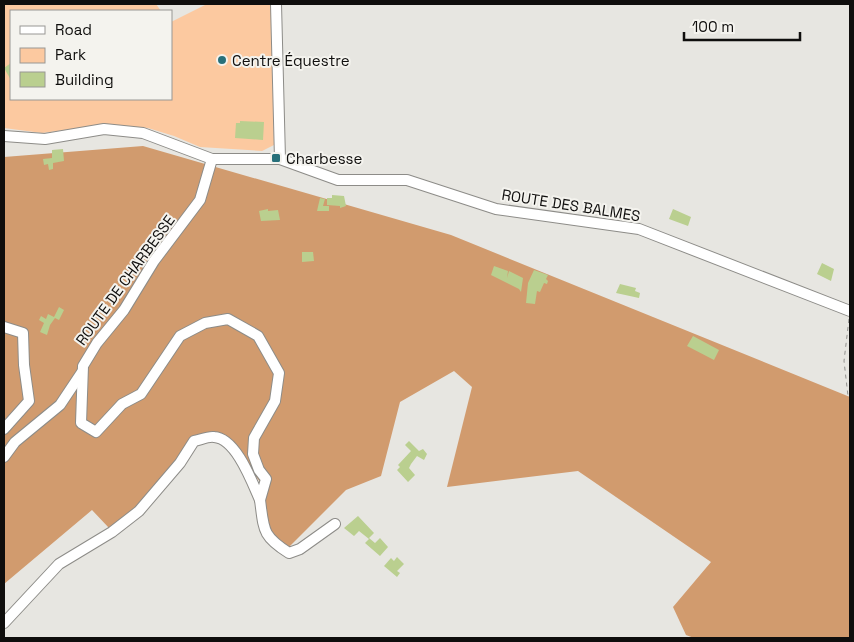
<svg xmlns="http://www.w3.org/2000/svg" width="854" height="642" viewBox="0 0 854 642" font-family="'Space Grotesk',sans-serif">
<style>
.green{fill:#fcc9a0}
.forest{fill:#d19b6e}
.building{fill:#bacf8f}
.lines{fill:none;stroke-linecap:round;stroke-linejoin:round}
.minor-casing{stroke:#8d8c88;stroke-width:12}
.path{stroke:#91908d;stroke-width:1;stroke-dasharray:4 4;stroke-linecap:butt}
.minor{stroke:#fff;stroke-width:10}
.poi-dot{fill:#27707a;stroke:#f4f3ee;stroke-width:2}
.labels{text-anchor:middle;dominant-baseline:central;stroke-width:4;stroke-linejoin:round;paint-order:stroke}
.poi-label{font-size:15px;fill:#0f0e0d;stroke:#f4f3ee;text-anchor:start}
.street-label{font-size:15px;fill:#0f0e0d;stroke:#f4f3ee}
</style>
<rect width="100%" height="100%" fill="#e7e6e1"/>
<polygon class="green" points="4,4 156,4 161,11 11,11 11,99 171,99 171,22 207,4 271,4 274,145 262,151 200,147 174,136 148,128 103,125 42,133 4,128"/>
<polygon class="forest" points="143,146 451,235 850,397 850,638 694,638 686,635 673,607 711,562 578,471 447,487 472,387 454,371 400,402 381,476 346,490 287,549 267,529 261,483 228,442 212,431 194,442 135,509 109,528 92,510 4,584 4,157"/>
<g class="building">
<polygon points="11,63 11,80 4,68"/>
<polygon points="240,121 264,122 263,140 235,138 236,123 240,123"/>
<polygon points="63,149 64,161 53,163 53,169 49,170 48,164 44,165 43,159 52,158 52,150"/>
<polygon points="332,195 344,196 346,206 340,208 340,206 327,205 327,198 332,198"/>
<polygon points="320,198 325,199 323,206 329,206 329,211 317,211"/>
<polygon points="268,209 268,211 278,210 280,220 261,221 259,211"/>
<polygon points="673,209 691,217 688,226 669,219"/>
<polygon points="302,252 313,252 314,261 302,262"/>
<polygon points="822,263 834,269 831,281 817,274"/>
<polygon points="494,266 508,271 507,278 509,271 523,278 521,292 519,289 491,275"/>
<polygon points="534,270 548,275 546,279 548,281 547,284 544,283 540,292 537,291 535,304 526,303 528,283"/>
<polygon points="620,284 636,288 635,291 640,293 639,298 616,293"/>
<polygon points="59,307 64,310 59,320 55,318 50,325 47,335 40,332 44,323 39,320 41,316 46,319 48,314 54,317"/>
<polygon points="693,336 719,350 714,360 687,346"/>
<polygon points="409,441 419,451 423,449 427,454 424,460 417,456 411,464 409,468 415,475 408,482 397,470 400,467 398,465 411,451 405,445"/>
<polygon points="358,516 374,533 369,538 375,543 380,538 388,547 380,556 365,543 369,539 359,531 354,536 344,528"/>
<polygon points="397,557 404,564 397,571 400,573 397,577 384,566 391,558 394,561"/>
</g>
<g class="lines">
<g class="minor-casing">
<g id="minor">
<polyline points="276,4 280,159"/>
<polyline points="4,136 45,139 104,129 143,133 212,159 280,159 338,180 407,180 496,209 639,229 850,311"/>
<polyline points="4,327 23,333 24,365 29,401 4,429"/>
<polyline points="4,457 15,442 60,405 82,372"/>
<path d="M260,500C264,530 262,536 289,553L300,549L335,524"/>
<path d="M4,623L59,564L112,532L139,511L180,463L194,441C200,440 208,436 214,437C236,438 252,482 260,500L266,479L259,470L253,454L254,438L275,401L279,373L258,336L228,319L205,323L180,336L141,394L122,404L96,432L81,423L83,366L97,343L124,310L154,261L200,200L212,159"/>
</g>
</g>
<polyline class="path" points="849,319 844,361 848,396 850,397"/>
<use href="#minor" class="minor"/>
</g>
<g class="poi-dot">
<circle cx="222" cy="60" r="5"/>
<rect x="271" y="153" width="10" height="10" rx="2.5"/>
</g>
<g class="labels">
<g class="poi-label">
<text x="232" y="60">Centre Équestre</text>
<text x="286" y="158">Charbesse</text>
</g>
<g class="street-label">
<text transform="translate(571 205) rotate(9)">ROUTE DES BALMES</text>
<text transform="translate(125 280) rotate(-54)">ROUTE DE CHARBESSE</text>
</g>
</g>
<rect width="854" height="642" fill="none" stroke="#0f0e0d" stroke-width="10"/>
<rect x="10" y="10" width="162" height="90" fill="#f4f3ee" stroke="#989794"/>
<rect x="20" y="26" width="25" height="8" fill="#ffffff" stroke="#989794"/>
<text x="55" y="35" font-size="15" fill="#0f0e0d">Road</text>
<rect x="20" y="48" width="25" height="15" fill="#fcc9a0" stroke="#989794"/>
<text x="55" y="60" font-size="15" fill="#0f0e0d">Park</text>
<rect x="20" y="72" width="25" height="15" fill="#bacf8f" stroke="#989794"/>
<text x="55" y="85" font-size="15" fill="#0f0e0d">Building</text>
<path d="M684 32v8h116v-8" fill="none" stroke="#0f0e0d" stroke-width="2.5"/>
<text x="692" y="32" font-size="15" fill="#0f0e0d" stroke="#f4f3ee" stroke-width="4" paint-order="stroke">100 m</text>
</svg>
